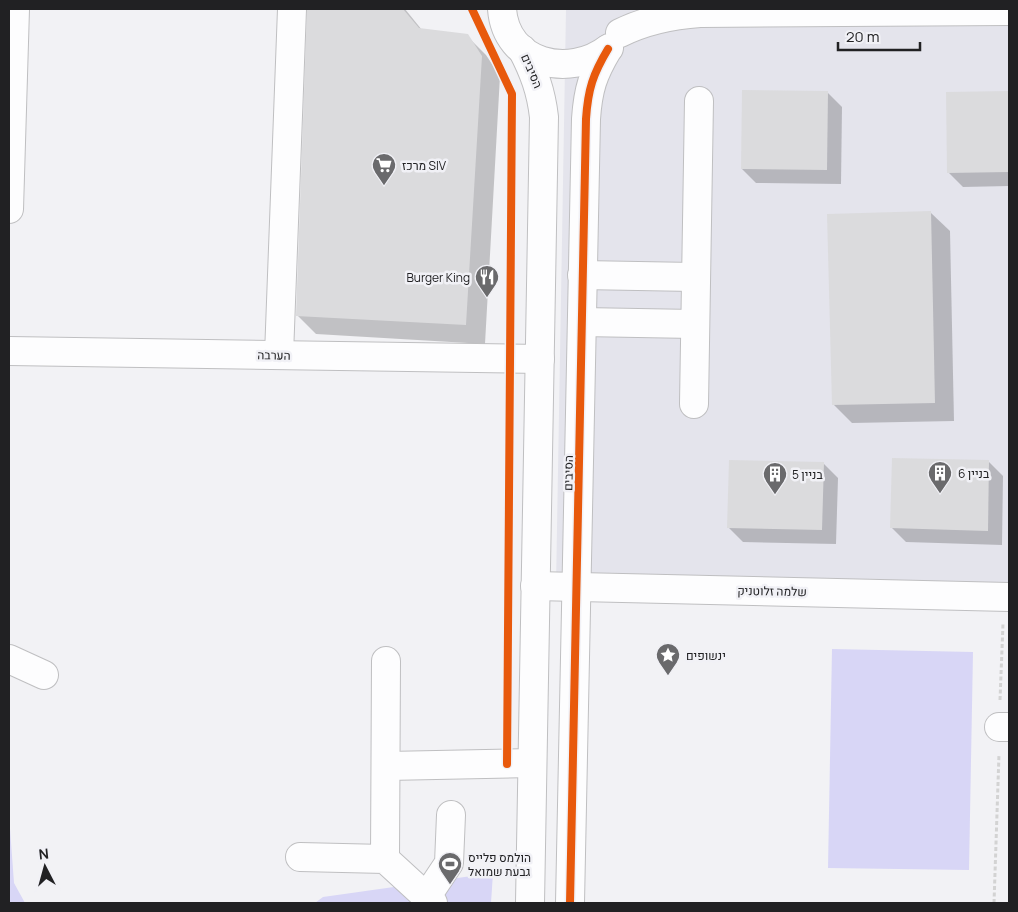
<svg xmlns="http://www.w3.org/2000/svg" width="1018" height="912" viewBox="0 0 1018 912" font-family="Manrope,Heebo,sans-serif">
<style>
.built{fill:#e4e4ec}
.green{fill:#d8d6f6}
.shadow{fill:#0003}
.building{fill:#dbdbdd}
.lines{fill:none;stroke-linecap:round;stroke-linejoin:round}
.minor-casing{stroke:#bfbfc1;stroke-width:30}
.path{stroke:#d3d3d3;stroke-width:3;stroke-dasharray:4 2.5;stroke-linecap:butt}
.minor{stroke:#fdfdfe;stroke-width:28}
.cycleway-casing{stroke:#f1f1f6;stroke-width:11}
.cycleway{stroke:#e8590c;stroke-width:8}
.labels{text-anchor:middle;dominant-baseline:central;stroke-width:5;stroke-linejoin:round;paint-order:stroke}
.street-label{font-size:12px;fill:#212123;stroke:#f1f1f6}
.poi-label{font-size:12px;fill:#212123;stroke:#f1f1f6;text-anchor:start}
</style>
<rect width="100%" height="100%" fill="#f2f2f5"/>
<polygon class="built" points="566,9 1009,9 1009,597 556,586"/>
<g class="green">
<polygon points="832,649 973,652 969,870 828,868"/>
<polygon points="9,815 14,883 25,903 9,903"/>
<polygon points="493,873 491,903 315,903 323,897"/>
</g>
<g class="shadow">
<polygon points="309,9 405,9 422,30 467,36 486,55 500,76 485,344 316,334 297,315"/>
<polygon points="827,92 842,107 841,184 756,183 742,169"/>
<polygon points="1009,92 1009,186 963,187 949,173 947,93"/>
<polygon points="931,213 950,231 954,421 852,423 833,404"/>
<polygon points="989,462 1003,476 1002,545 906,542 892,528"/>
<polygon points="823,463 838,478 836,544 743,542 728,527"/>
</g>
<g class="building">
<polygon points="307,9 403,9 419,28 468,34 482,56 466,325 296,316"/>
<polygon points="742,90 828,91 827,170 741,169"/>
<polygon points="1009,91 1009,172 947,173 946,92"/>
<polygon points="931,211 935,403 832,405 827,214"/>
<polygon points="892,458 989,460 988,531 890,528"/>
<polygon points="729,460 824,462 822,530 727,528"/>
</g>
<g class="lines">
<g class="minor-casing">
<g id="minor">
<path d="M502,9C506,64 569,79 609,48"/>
<path d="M620,33C646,20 671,15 700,13L1009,11"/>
<path d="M522,49C534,72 541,91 544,117L530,903"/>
<polyline points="9,209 15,9"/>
<polyline points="582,275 694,277"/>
<polyline points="582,322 694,324"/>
<polyline points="9,351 540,359"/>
<polyline points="279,355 292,9"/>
<polyline points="694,404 699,101"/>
<polyline points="535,586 1009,597"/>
<polyline points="9,659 44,675"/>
<polyline points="999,727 1009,727"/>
<polyline points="387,766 532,763"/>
<polyline points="300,857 385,859 433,903"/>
<polyline points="385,859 386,661"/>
<polyline points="427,896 449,863 451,815"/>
<path d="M570,903L586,119C588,89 593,74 608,49"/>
</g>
</g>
<g class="path">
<polyline points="1000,700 1003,624"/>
<polyline points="994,903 999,754"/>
</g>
<use href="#minor" class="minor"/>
<g class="cycleway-casing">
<g id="cycleway">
<polyline points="472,9 512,94 507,764"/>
<path d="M570,903L586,119C588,89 593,74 608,49"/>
</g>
</g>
<use href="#cycleway" class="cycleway"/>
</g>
<defs>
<g id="supermarket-pin" transform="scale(1.25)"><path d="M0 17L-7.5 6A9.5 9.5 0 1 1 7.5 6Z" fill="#6a6a6c" stroke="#f1f1f6"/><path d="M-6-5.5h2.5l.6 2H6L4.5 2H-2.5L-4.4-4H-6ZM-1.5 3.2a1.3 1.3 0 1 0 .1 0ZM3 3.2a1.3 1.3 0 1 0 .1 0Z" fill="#fff"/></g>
<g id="restaurant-pin" transform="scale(1.25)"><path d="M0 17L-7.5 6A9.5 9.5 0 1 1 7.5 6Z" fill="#6a6a6c" stroke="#f1f1f6"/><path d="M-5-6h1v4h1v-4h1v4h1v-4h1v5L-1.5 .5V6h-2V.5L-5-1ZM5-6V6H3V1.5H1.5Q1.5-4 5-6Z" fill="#fff"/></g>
<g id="building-pin" transform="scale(1.25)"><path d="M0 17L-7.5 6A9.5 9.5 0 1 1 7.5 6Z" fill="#6a6a6c" stroke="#f1f1f6"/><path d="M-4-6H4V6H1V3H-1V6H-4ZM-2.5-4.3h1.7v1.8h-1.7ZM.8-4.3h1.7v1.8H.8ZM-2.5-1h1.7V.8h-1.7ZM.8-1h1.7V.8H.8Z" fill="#fff"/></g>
<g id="sight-pin" transform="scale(1.25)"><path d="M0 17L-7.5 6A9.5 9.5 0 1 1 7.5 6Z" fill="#6a6a6c" stroke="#f1f1f6"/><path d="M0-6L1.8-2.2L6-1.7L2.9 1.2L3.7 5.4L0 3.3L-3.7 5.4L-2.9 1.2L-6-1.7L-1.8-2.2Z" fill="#fff"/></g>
<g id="stadium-pin" transform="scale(1.25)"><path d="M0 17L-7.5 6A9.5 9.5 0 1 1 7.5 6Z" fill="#6a6a6c" stroke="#f1f1f6"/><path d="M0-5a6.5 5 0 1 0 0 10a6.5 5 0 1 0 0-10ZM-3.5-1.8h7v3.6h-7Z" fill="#fff"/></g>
</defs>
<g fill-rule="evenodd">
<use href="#supermarket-pin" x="384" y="165"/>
<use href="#restaurant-pin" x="487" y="277"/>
<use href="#building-pin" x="940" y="473"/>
<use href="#building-pin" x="775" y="474"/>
<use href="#sight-pin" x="668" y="655"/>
<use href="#stadium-pin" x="450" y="864"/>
</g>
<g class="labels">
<g class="street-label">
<text transform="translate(532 71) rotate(67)">הסיבים</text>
<text transform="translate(274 355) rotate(1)">הערבה</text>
<text transform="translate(568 473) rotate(-89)">הסיבים</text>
<text transform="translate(772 591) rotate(1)">שלמה זלוטניק</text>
</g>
<g class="poi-label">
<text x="402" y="165">מרכז SIV</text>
<text x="470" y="277" text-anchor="end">Burger King</text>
<text x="958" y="473">בניין 6</text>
<text x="792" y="474">בניין 5</text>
<text x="686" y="655">ינשופים</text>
<text x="468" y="857">הולמס פלייס<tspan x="468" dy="14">גבעת שמואל</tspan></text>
</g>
</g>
<rect width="1018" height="912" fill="none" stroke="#212123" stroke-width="20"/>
<g transform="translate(45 867) rotate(354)" stroke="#f1f1f6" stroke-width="4" paint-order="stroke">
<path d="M0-4L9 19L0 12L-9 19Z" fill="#212123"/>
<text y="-8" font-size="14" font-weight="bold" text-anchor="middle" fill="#212123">N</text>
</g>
<path d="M838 42v8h82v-8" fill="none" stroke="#212123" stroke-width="2.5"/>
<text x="846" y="42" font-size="15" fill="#212123" stroke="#f1f1f6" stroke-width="4" paint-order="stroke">20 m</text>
</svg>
